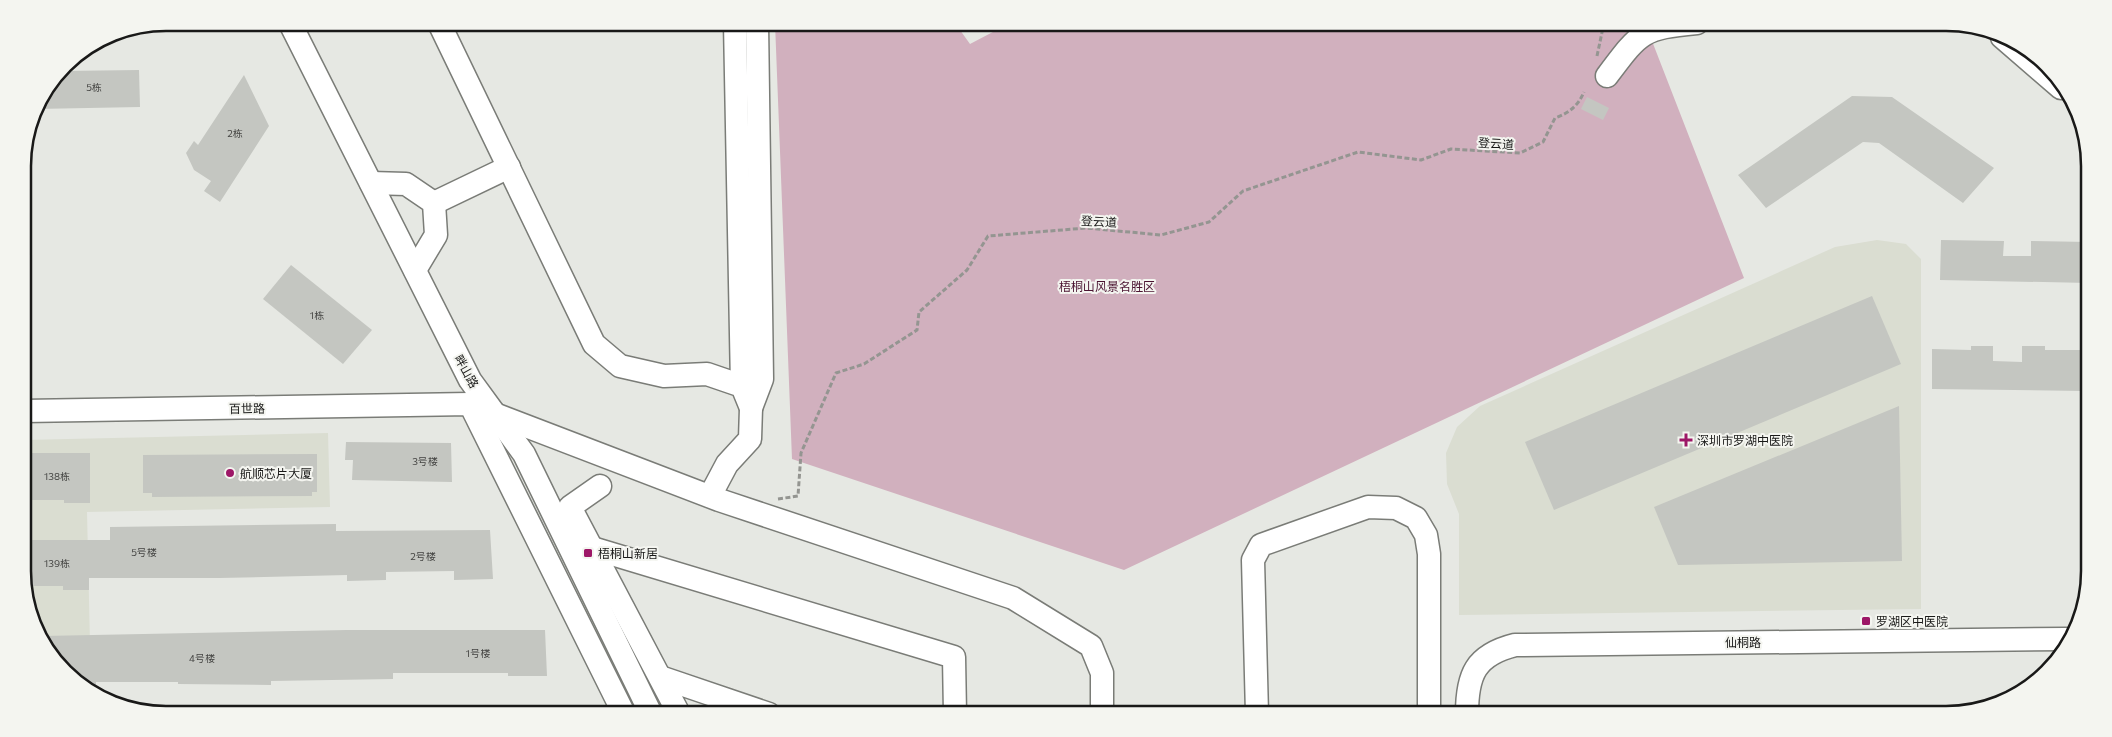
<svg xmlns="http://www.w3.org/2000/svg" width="2112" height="737" viewBox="0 0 2112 737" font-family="Commissioner,'Noto Sans SC',sans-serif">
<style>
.built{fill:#daddd1}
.green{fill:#d1b0be}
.building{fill:#c4c6c1}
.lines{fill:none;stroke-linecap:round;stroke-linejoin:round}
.minor-casing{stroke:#7a7c77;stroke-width:25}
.path{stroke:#949591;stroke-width:3;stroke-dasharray:5 2.5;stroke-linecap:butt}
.minor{stroke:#fff;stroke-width:22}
.poi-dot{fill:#9d1767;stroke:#f4f5f0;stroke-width:2}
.labels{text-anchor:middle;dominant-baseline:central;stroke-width:4;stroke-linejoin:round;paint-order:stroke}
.number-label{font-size:10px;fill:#444442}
.street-label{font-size:12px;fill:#191918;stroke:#f4f5f0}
.park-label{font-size:12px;fill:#4a1331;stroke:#f4f5f0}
.poi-label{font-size:12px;fill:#191918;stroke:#f4f5f0;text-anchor:start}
.rim{fill:none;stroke:#191918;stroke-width:2.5}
</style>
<rect width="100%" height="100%" fill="#e6e8e3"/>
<g class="built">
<polygon points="1877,240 1906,244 1921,259 1921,609 1459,615 1459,514 1447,484 1446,453 1457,427 1480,406 1835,247"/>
<polygon points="328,433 330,507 87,512 91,688 58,665 25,599 24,440"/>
<polygon points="568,709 568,714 303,714 303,713"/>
</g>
<polygon class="green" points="775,23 955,23 970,44 1010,23 1645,23 1744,278 1124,570 792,459"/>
<g class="building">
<polygon points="139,70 140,107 36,109 37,102 61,71"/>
<polygon points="244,75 269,126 220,202 204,191 211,181 194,170 186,153 194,141 198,145"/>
<polygon points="1852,96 1892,97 1994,168 1963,203 1879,143 1863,142 1766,208 1738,175"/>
<polygon points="1587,97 1609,108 1603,120 1581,109"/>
<polygon points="1941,240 2004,241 2003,256 2031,256 2031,241 2089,242 2089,283 1940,280"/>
<polygon points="291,265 372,330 343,364 263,299"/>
<polygon points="1872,296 1901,364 1554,510 1525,442"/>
<polygon points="1971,346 1993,346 1993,361 2022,362 2022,346 2045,346 2045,350 2084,350 2084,391 1932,389 1932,349 1971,350"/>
<polygon points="1899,406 1902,561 1678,565 1654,507"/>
<polygon points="346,442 451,443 452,482 352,480 353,460 345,460"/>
<polygon points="24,453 90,453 90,503 64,503 64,500 25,500"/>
<polygon points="317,454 317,492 312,492 312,496 152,497 152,493 143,493 143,455"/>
<polygon points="336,524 336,531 490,530 493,579 454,580 454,571 386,572 386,580 347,581 347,575 219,578 89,578 89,590 63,590 63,586 25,586 25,540 110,540 110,527"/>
<polygon points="347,630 545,630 547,676 508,676 508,673 393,673 393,679 271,681 271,685 178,684 178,682 96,682 96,691 58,665 43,636"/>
</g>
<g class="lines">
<g class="minor-casing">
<g id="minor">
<polyline points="290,23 470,380 524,454 651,714"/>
<polyline points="439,23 594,344 620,366 664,376 707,374 742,386 751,408 750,439 727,464 710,496"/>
<polyline points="735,23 742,386"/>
<polyline points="2002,37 2061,88"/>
<path d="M1607,76C1640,32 1642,28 1697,23"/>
<polyline points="371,183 406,184 434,203 436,235 415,270"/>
<polyline points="434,203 509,167"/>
<polyline points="751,408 762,379 757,23"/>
<polyline points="24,411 470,404 624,714"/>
<polyline points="497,415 719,500 1013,598 1091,646 1102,673 1102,714"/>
<polyline points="600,486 570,507 679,714"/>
<polyline points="592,548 954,657 955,714"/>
<polyline points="660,677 769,714"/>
<polyline points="1257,714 1253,560 1261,545 1368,507 1396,508 1416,518 1426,535 1429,554 1429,714"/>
<path d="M1467,714C1467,675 1475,655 1515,645L2066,639"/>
</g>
</g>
<g class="path">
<polyline points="1597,56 1604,23"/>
<path d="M778,499L798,496L801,453L836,373L864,364L917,330L919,312L967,270L988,236L1086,228L1161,235L1209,222L1243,191L1358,152L1421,160L1451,149L1520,153L1543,142L1555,118C1569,113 1578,106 1584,92"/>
</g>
<use href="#minor" class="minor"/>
</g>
<g class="poi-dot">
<path d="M1683.5 432.5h5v5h5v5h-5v5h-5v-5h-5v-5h5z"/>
<circle cx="230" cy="473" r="5"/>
<rect x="583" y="548" width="10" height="10" rx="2.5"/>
<rect x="1861" y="616" width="10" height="10" rx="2.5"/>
</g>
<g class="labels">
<g class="number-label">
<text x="94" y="87">5栋</text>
<text x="235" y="133">2栋</text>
<text x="317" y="315">1栋</text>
<text x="425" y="461">3号楼</text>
<text x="57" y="476">138栋</text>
<text x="144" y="552">5号楼</text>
<text x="423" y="556">2号楼</text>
<text x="57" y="563">139栋</text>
<text x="478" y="653">1号楼</text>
<text x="202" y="658">4号楼</text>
</g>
<g class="street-label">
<text transform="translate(1496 143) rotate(4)">登云道</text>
<text transform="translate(1099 221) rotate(3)">登云道</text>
<text transform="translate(467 371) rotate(61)">畔山路</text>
<text transform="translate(247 408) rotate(-1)">百世路</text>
<text x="1743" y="642">仙桐路</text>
</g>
<g class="park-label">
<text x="1107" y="286">梧桐山风景名胜区</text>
</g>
<g class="poi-label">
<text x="1697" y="440">深圳市罗湖中医院</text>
<text x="240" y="473">航顺芯片大厦</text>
<text x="598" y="553">梧桐山新居</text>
<text x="1876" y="621">罗湖区中医院</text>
</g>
</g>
<path d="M0 0H2112V737H0ZM166 31H1946A135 135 0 0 1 2081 166V571A135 135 0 0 1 1946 706H166A135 135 0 0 1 31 571V166A135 135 0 0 1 166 31Z" fill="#f4f5f0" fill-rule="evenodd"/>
<path class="rim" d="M166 31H1946A135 135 0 0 1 2081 166V571A135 135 0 0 1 1946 706H166A135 135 0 0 1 31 571V166A135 135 0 0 1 166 31Z"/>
</svg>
